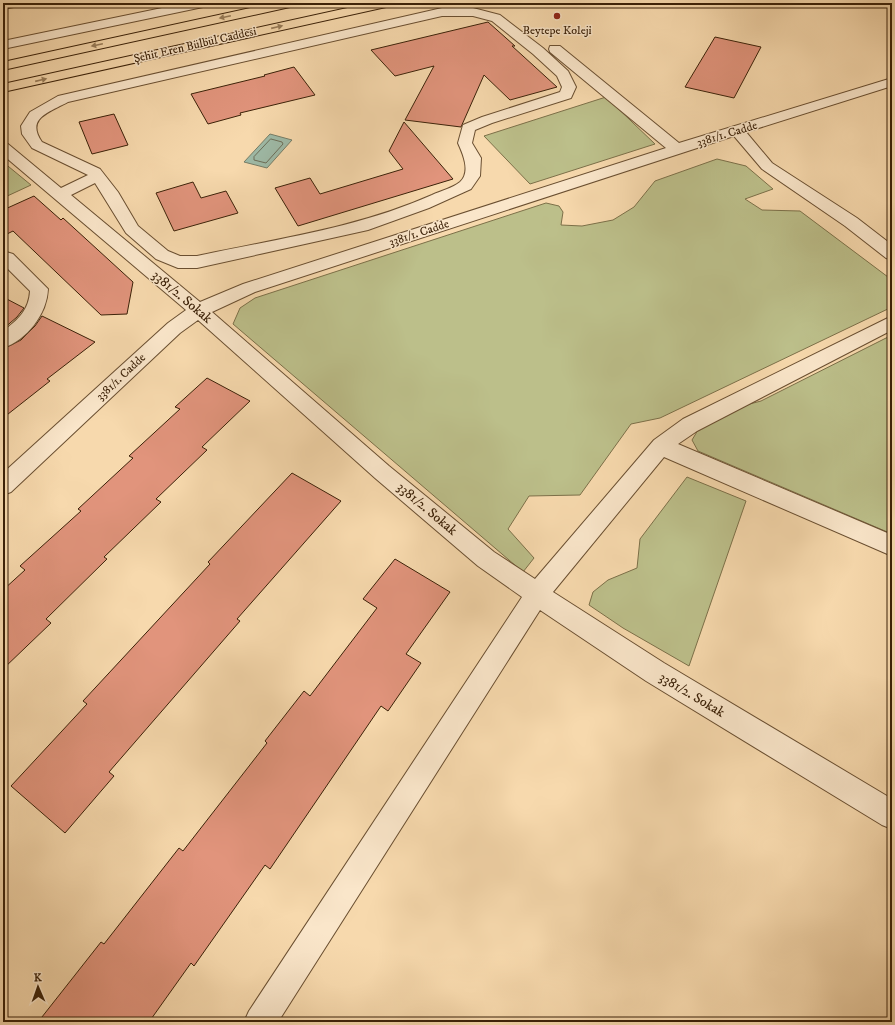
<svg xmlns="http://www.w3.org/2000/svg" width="895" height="1025" viewBox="0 0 895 1025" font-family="'IM FELL DW Pica',serif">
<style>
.green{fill:#bcbf8a;stroke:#7c7049}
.water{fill:#9ebaa7;stroke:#767d67}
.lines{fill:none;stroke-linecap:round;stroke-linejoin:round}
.shore{stroke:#6c6e58;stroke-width:1}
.building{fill:#e1947c;stroke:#3b2108}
.minor-casing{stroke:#6a4f31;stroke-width:2}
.major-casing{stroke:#3b2108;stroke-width:2}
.minor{fill:#fae6ca;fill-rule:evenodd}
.major{fill:#f7d9ad;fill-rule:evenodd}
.oneway{fill:#997d5a}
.poi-dot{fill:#8f2418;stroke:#fae6ca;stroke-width:1.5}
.labels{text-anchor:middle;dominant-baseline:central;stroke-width:3;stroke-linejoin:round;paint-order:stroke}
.far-poi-label{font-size:12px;fill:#3b2108;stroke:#fae6ca}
.far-street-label{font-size:12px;fill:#3b2108;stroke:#fae6ca}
.street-label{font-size:14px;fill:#3b2108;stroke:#fae6ca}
</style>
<rect width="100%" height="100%" fill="#f7d9ad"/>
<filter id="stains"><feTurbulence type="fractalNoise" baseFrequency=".005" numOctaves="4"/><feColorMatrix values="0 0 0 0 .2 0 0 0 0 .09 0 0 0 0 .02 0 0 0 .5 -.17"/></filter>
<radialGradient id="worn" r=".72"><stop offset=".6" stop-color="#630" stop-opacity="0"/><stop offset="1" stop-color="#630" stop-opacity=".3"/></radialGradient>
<g class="green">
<polygon points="606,97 655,144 530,184 484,136"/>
<polygon points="717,159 746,166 773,189 745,199 762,210 800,211 892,280 892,307 660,418 631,424 580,495 529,496 508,529 534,558 523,572 233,324 240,308 255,298 546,203 559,206 563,212 561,225 582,226 613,220 634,207 655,181"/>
<polygon points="3,162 31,185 3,198"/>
<polygon points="892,335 892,534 698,451 692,440 698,430 727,410 761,401"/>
<polygon points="687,477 746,501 689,666 623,628 589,605 593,592 608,580 637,568 640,539"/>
</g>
<polygon class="water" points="270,134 292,140 267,168 244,162"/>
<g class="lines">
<polygon class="shore" points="271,139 282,142 283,144 266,163 254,160 254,157"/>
</g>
<g class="building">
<polygon points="488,22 515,46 512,46 557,87 510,100 484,75 461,127 405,120 434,66 395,76 371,50"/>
<polygon points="715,37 761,47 734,98 685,87"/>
<polygon points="294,67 315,95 240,113 241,115 208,124 191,94 265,76 264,75"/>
<polygon points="114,114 128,145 92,154 79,122"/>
<polygon points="404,122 453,179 298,226 275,188 310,178 320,194 403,169 389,151"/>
<polygon points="193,182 201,198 226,191 238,213 174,231 156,193"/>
<polygon points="34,196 61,220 63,218 133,282 127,314 101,315 13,231 3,236 3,210"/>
<polygon points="3,297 24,308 17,317 3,329"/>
<polygon points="42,316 95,342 47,379 50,381 3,418 3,349 21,340 35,326"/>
<polygon points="207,378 250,401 202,447 207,450 156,499 161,502 104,557 107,559 46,619 51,623 3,669 3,590 25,570 20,566 81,511 78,509 133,458 129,456 180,409 175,407"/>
<polygon points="292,473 341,501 237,619 240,621 109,772 114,776 65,833 11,786 87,704 83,701 210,564 208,562"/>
<polygon points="395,559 450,592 406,654 421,663 388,711 381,706 270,869 265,865 194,966 191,963 149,1022 38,1022 101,942 104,944 179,848 183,851 267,743 265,741 304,691 310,696 377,608 363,599"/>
</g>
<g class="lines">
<g class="minor-casing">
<g id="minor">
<polygon points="3,3 21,3 19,6 3,9"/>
<polygon points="186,3 209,3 207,6 203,7 3,49 3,41"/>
<path d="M442,8H473L500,15L543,48L568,71L576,87L571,98L492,123L475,130L472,143L481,158L480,176L471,189L429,208L368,230L197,268H178L156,259L126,233L95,183L71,195L200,302L243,284L666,148L550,52L549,49L550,46H560L679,143L892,78V86L746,132L772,163L857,218L892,245V260L886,258L845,226L762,169L734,136L255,292L212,312L389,466L494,552L535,579L654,440L683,419L892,316V330L697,431L678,444L892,535V556L664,457L553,592L664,663L892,799V829L882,825L646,681L540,610L278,1022H244L249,1011L522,597L478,566L375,478L198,320L180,333L11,492L3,495V473L168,323L186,310L3,155V143L8,144L61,188L88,175L32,148L22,134L21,126L30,112L58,96ZM442,16H473L492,21L533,54L557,76L562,87L560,92L482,117L463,125L458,143C463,154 471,172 460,182C453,188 440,191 432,195C358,228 276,239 197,256H180L168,251L138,226L118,192L100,169L42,142C25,118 50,112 68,102Z"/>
<path d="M3,251L13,254L48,289C47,314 27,340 3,348V331C18,320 29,310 30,291L3,264Z"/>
</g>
</g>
<g class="major-casing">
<g id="major">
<polygon points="273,3 296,3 294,6 290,7 3,70 3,62"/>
<polygon points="370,3 392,3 390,6 386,7 3,92 3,84"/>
</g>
</g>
<use href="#minor" class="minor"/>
<use href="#major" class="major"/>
</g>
<defs><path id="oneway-solid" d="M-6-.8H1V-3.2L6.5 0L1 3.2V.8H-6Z"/></defs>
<g class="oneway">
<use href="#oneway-solid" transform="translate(225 17) rotate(168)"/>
<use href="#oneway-solid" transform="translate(277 27) rotate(-13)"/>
<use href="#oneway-solid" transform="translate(97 45) rotate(168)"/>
<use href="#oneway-solid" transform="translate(41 80) rotate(-13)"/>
</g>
<circle class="poi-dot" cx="557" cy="16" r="4"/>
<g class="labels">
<g class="far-poi-label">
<text x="557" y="30">Beytepe Koleji</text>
</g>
<g class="far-street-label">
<text transform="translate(195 45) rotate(-13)">Şehit Eren Bülbül Caddesi</text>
<text transform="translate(727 134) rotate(-17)">3381/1. Cadde</text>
<text transform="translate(419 233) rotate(-18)">3381/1. Cadde</text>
<text transform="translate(121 377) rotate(-43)">3381/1. Cadde</text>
</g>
<g class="street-label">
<text transform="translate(182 297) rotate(40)">3381/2. Sokak</text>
<text transform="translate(427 509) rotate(40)">3381/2. Sokak</text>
<text transform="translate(692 695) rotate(31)">3381/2. Sokak</text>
</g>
</g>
<rect width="895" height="1025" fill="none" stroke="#f7d9ad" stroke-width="16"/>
<rect x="4" y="4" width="887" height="1017" fill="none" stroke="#3b2108" stroke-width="2"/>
<rect x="8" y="8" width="879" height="1009" fill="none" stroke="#3b2108"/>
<g transform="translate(38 987) rotate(358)" stroke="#fae6ca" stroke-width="3" paint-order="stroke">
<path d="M0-3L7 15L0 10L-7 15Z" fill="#3b2108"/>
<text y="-6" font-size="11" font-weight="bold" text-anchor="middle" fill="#3b2108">K</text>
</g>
<rect width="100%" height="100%" filter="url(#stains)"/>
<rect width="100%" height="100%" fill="url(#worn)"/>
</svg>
